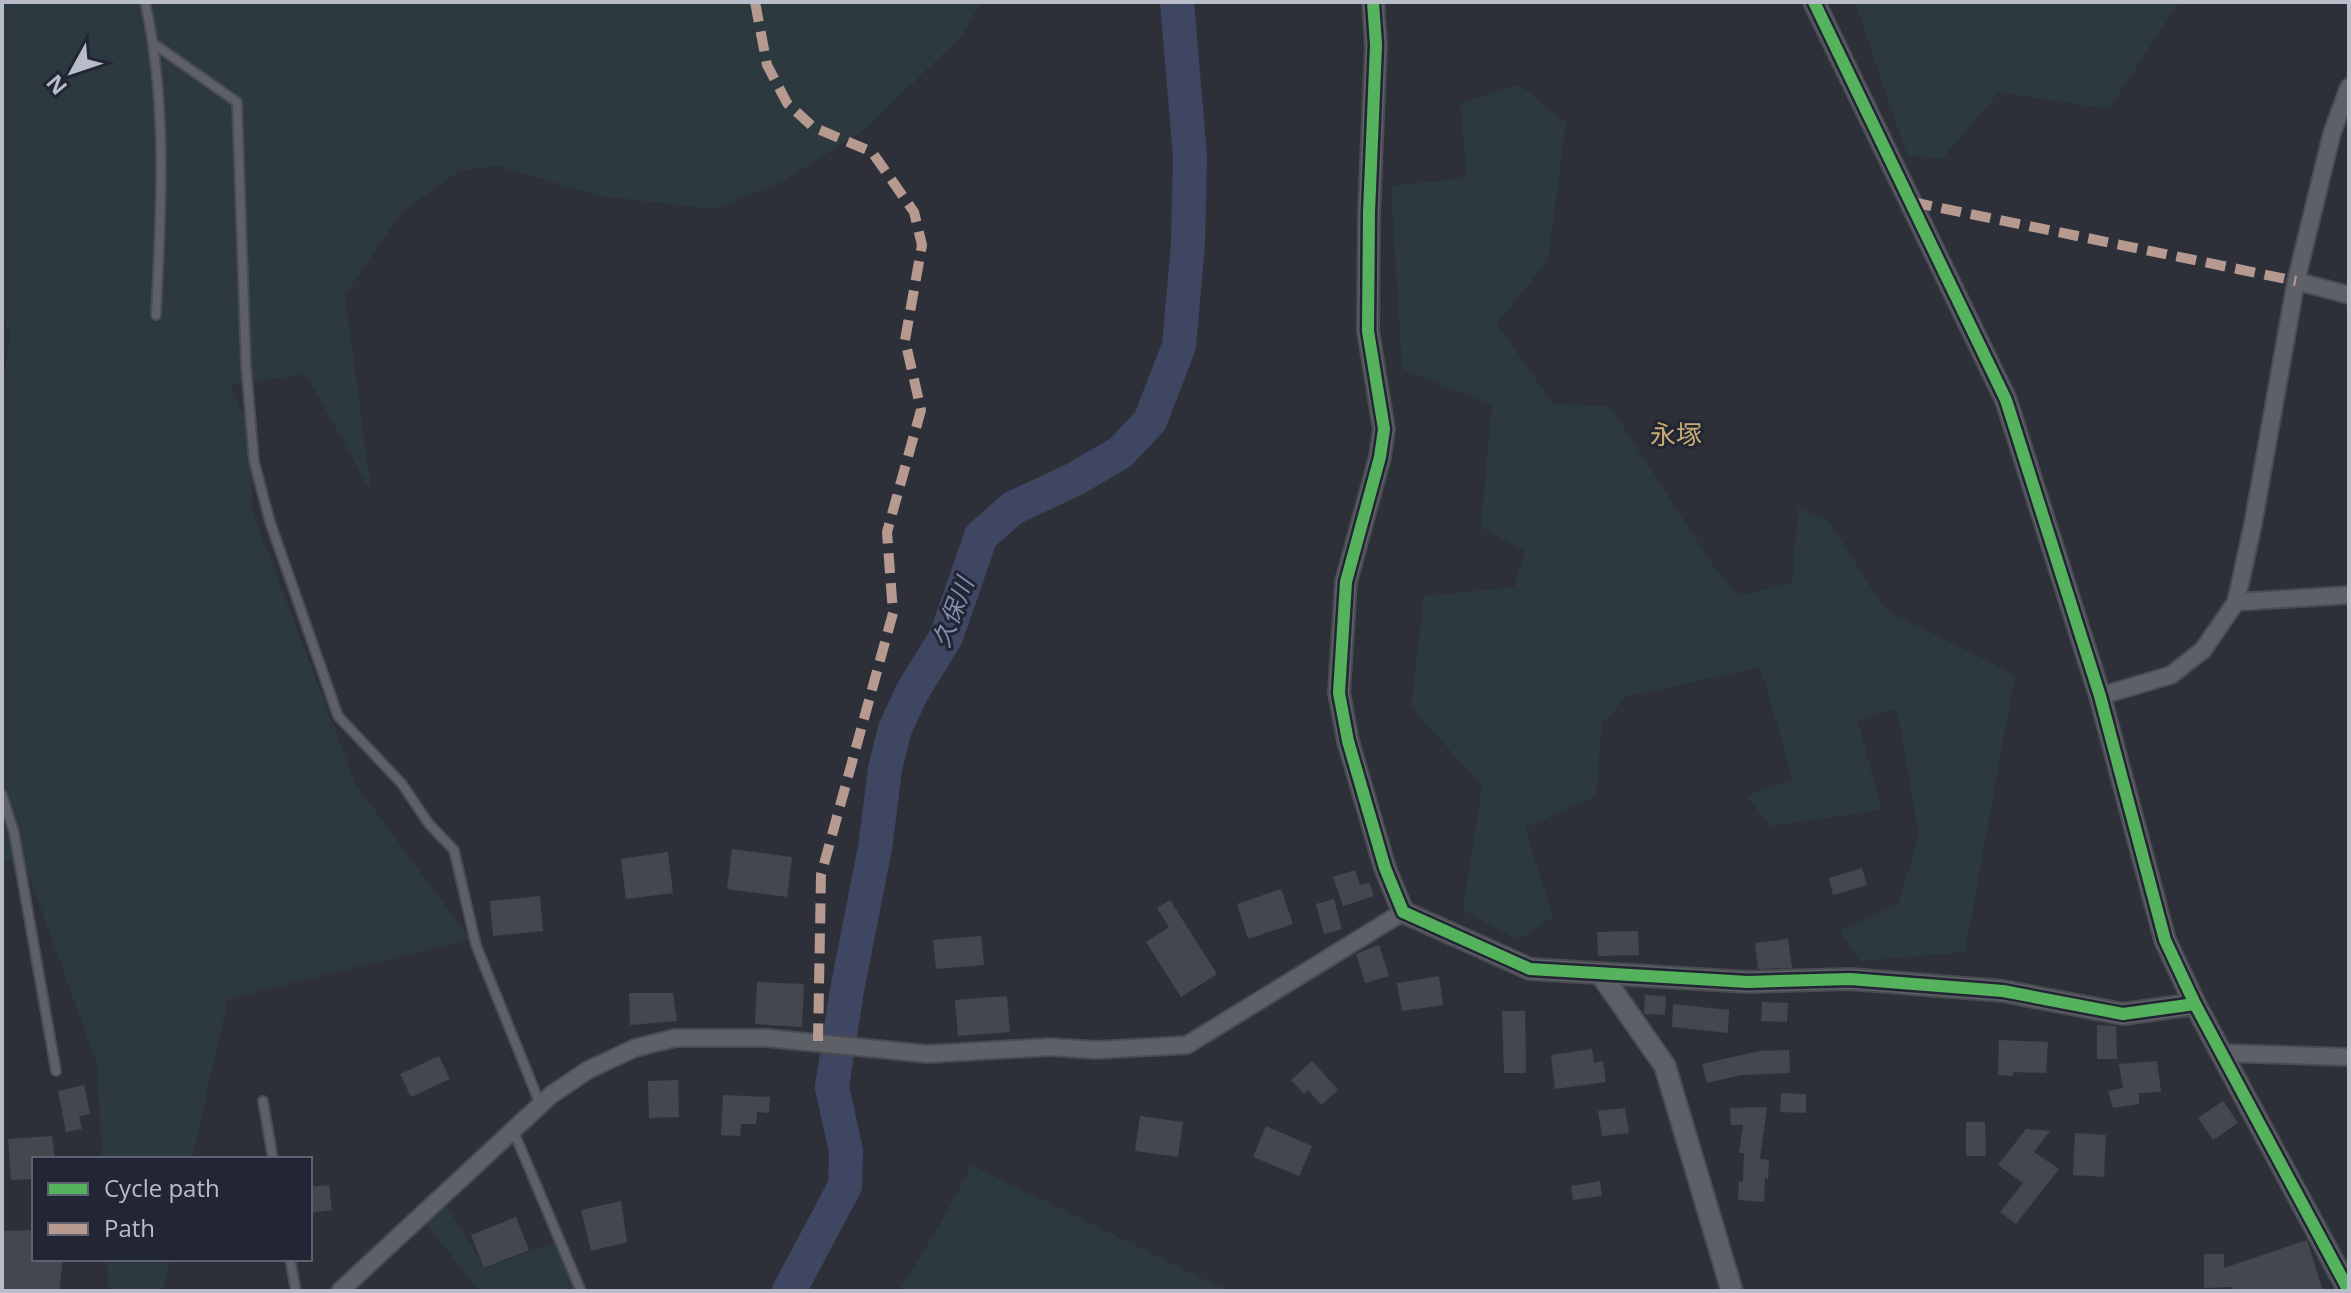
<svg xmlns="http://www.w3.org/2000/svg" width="2351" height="1293" viewBox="0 0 2351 1293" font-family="'Open Sans','Noto Sans JP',sans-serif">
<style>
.green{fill:#2c393f}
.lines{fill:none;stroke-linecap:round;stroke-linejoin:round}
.river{stroke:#3f4661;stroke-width:34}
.building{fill:#45474f}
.service-casing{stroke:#4a4c52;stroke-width:12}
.minor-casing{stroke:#4a4c52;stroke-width:20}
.tertiary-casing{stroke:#4a4c52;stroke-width:24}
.service{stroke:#5e6067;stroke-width:8}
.minor{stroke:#5e6067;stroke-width:16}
.tertiary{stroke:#5e6067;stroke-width:20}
.quiet{stroke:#b69a8f;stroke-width:10;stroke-dasharray:20 10;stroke-linecap:butt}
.cycleway-casing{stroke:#222533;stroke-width:17}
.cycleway{stroke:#56b35d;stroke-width:12}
.labels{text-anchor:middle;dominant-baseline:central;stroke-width:6;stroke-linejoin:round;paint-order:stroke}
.water-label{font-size:24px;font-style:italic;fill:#858dac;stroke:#222533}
.quarter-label{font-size:26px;fill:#c8ab74;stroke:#222533}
</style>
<rect width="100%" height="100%" fill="#2e3039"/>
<g class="green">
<polygon points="2,2 981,2 963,34 867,128 785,180 715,209 599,196 498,166 459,171 401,213 345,295 371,492 306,374 230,385 256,441 251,508 356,785 470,939 228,999 192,1159 102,1159 97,1064 23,859 2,862 2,385 11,335 2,316"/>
<polygon points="1855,2 2179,2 2109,109 1999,92 1942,159 1907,155"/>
<polygon points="1520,85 1566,123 1548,260 1497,324 1553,404 1610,406 1712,564 1738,596 1792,582 1798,508 1828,520 1885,609 2015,675 1965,952 1860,961 1840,930 1898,905 1919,835 1897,709 1858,720 1881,810 1771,826 1746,796 1793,779 1760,667 1626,697 1602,724 1596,796 1525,828 1553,917 1518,940 1463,910 1482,786 1411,707 1424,596 1514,587 1525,551 1481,527 1492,405 1402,369 1391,186 1467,178 1460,103"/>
<polygon points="972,1165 1228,1291 899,1291 940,1224"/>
<polygon points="448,1208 485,1268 560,1240 579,1291 479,1291 420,1216"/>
<polygon points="107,1259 170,1259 163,1291 109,1291"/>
</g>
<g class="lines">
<polyline class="river" points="789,1291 845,1186 846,1151 832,1087 847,990 875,848 885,769 895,729 912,692 946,637 981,536 1013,508 1075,479 1121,452 1150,421 1179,346 1188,244 1190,156 1177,2"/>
</g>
<g class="building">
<polygon points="732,849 792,857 787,897 727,889"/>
<polygon points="668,852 673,893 626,899 621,859"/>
<polygon points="1862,868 1867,885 1833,895 1829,878"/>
<polygon points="1355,870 1360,885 1369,882 1374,896 1343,906 1333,877"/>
<polygon points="1281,889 1293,924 1248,939 1237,904"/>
<polygon points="540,896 543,931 493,936 490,901"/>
<polygon points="1334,899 1342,929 1324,934 1316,904"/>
<polygon points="1170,900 1217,974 1181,997 1146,942 1169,927 1157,908"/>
<polygon points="1638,931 1639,955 1598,956 1597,932"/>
<polygon points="981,936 984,965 936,969 933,940"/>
<polygon points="1788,939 1792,968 1758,969 1755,943"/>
<polygon points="1379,945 1389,976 1365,983 1356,954"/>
<polygon points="1439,976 1443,1005 1402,1011 1397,983"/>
<polygon points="757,982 804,984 802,1027 755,1024"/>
<polygon points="629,993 673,993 677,1021 630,1025"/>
<polygon points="1645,995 1666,996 1665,1015 1644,1014"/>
<polygon points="1007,996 1010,1032 958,1036 955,1000"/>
<polygon points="1762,1002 1788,1003 1787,1022 1761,1021"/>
<polygon points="1673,1004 1729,1010 1728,1033 1672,1027"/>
<polygon points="1502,1011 1525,1011 1526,1073 1504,1073"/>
<polygon points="2097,1025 2116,1026 2117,1059 2097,1059"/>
<polygon points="1999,1040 2048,1042 2046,1073 2013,1072 2013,1076 1998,1075"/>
<polygon points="1592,1049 1594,1063 1603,1061 1606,1082 1555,1089 1551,1055"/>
<polygon points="1789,1050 1790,1073 1741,1075 1707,1083 1702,1064 1759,1051"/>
<polygon points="439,1056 450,1079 411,1097 400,1074"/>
<polygon points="1312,1061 1338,1090 1321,1105 1308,1090 1304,1094 1291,1080"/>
<polygon points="2157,1061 2161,1092 2139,1093 2139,1104 2113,1108 2108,1091 2123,1088 2119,1064"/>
<polygon points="678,1080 679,1117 649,1118 648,1081"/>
<polygon points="84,1085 90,1114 79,1116 82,1129 66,1132 58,1091"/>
<polygon points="1781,1093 1806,1094 1806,1113 1780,1112"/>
<polygon points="723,1095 770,1097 769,1113 757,1112 756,1124 741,1124 740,1136 721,1135"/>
<polygon points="2223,1101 2238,1123 2213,1140 2198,1118"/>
<polygon points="1767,1107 1760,1159 1769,1160 1768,1179 1765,1178 1764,1202 1738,1200 1739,1181 1743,1182 1744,1153 1739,1153 1743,1125 1731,1125 1730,1108"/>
<polygon points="1625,1108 1629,1133 1602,1136 1598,1111"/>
<polygon points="1140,1116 1183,1122 1178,1157 1135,1151"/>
<polygon points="1966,1122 1985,1122 1986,1156 1966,1156"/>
<polygon points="1266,1126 1312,1146 1299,1176 1253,1157"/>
<polygon points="2026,1129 2050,1131 2034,1152 2059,1169 2016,1224 2000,1212 2023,1183 1998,1165"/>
<polygon points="2075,1133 2106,1135 2104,1177 2073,1175"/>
<polygon points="52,1136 55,1159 34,1159 34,1179 11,1180 8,1139"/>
<polygon points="1600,1181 1602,1196 1573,1200 1571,1186"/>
<polygon points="329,1185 332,1210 310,1213 310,1187"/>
<polygon points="621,1201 627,1242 591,1251 581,1210"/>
<polygon points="516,1217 529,1250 484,1268 471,1235"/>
<polygon points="34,1230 34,1259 63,1259 59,1291 2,1291 2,1231"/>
<polygon points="2307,1240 2323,1291 2233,1291 2232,1287 2204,1288 2204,1254 2224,1254 2224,1268"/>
</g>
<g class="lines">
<g class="service-casing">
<g id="service">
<path d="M145,2C168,105 161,210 156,315"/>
<polyline points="154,44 237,102 246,365 254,461 270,522 338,716 402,784 429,824 454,850 476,945 540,1104"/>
<polyline points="2,795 14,832 56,1071"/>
<polyline points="263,1101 273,1159"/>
<polyline points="513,1130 581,1291"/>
<polyline points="290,1259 296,1291"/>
</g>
</g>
<g class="minor-casing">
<g id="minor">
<polyline points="2296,281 2349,295"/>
<polyline points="2236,602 2349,595"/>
<polyline points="2100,696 2171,675 2203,650 2236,602 2253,524 2296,281 2332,133 2349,87"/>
<polyline points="2221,1053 2349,1057"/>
<polyline points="340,1291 551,1095 588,1070 635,1048 675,1038 767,1038 928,1054 1050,1047 1096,1050 1187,1045 1403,912"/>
</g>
</g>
<g class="tertiary-casing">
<g id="tertiary">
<polyline points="1373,2 1376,45 1369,212 1368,331 1384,429 1380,457 1346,582 1339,693 1348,741 1385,868 1403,912 1530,969 1748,982 1850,979 2003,991 2123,1014 2195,1004"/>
<polyline points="1814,2 2006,400 2100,696 2165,940 2195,1004 2349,1291"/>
<polyline points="1600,973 1665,1066 1732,1291"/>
</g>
</g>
<use href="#service" class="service"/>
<use href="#minor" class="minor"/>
<use href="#tertiary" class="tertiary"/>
<g class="quiet">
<polyline points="755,2 767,65 787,103 813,127 872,152 914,212 922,245 905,340 921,410 887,532 893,613 821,875 818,1041"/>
<polyline points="1912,202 2296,281"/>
</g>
<g class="cycleway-casing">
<g id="cycleway">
<polyline points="1373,2 1376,45 1369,212 1368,331 1384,429 1380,457 1346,582 1339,693 1348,741 1385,868 1403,912 1530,969 1748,982 1850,979 2003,991 2123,1014 2195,1004"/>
<polyline points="1814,2 2006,400 2100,696 2165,940 2195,1004 2349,1291"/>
</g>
</g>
<use href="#cycleway" class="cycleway"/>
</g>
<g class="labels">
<g class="water-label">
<text transform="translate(952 612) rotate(-69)">久保川</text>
</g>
<g class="quarter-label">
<text x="1676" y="434">永塚</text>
</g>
</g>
<rect width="2351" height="1293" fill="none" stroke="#b9bcc9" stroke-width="8"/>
<rect x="32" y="1157" width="280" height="104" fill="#222533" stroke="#5e616f" stroke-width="2"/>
<rect x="48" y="1183" width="40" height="12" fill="#56b35d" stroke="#5e616f" stroke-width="2"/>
<text x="104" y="1197" font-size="24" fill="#b9bcc9">Cycle path</text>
<rect x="48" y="1223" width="40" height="12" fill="#b69a8f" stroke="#5e616f" stroke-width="2"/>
<text x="104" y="1237" font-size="24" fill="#b9bcc9">Path</text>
<g transform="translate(72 72) rotate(230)" stroke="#222533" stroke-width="6" paint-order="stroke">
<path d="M0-6L14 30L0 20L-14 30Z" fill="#b9bcc9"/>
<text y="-12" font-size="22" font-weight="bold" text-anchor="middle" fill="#b9bcc9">N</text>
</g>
</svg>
